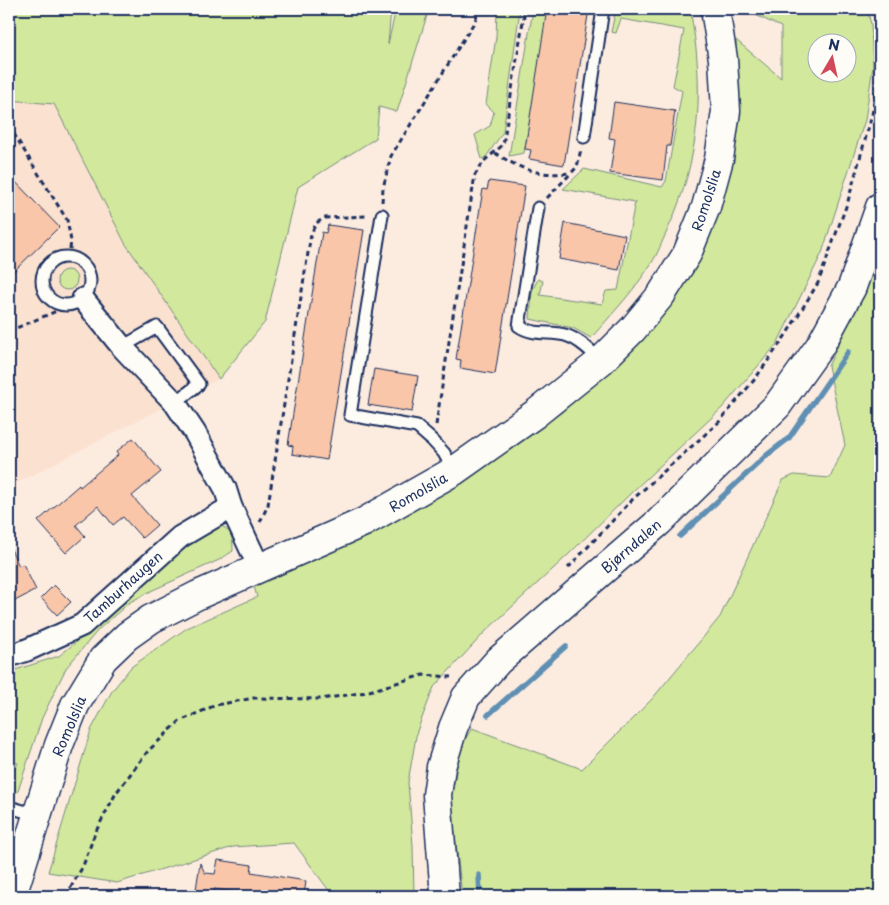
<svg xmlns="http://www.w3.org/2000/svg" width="889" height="905" viewBox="0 0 889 905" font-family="'Playpen Sans',sans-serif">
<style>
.built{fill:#fbe1d0}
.green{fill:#d2e89c;stroke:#768c7d;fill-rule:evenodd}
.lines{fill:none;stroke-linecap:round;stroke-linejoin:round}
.stream{stroke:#5e8fb3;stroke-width:5.5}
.building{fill:#f9c6a9;stroke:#1b2f5e}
.lane-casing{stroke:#1b2f5e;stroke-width:15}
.street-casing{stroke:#1b2f5e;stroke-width:25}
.secondary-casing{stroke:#1b2f5e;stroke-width:31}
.path{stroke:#1b2f5e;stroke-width:3;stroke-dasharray:5 4;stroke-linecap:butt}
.lane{stroke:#fdfcf7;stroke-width:11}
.street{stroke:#fdfcf7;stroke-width:21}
.secondary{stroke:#fdfcf7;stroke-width:28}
.labels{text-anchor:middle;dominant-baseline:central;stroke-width:4;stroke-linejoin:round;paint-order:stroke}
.street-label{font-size:14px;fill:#1b2f5e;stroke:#fdfcf7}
</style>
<rect width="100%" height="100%" fill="#fcece0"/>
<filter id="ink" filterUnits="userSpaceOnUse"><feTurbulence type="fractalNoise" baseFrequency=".02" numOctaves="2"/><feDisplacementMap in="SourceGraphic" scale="10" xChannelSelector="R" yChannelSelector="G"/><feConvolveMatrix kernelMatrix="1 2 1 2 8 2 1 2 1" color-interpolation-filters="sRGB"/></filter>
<g filter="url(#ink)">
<polygon class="built" points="9,100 54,103 125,243 219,379 9,487"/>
<g class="green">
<polygon points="9,9 391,9 388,44 396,9 429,9 397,112 379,107 376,138 298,187 265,322 219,379 125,243 54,104 9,100"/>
<polygon points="438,9 520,9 503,132 486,157 482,159 475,135 490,126 494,112 486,104 496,37 497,12 487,14"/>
<polygon points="533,9 550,9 524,153 509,156"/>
<path d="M636,9H690C705,87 701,157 668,229C662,241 658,254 651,264C634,291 612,314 591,338L573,328L530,319L532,291L538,279L543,281L540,295L602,304L606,291L618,290L635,202L563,189L584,169L662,187L666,181L682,91L673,86L684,30L621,19L616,33L611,32L615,13H635Z"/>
<path d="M743,9H867L871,24L873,66L865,120L822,253L777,344L722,408L633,491L567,556L486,631L434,687L417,731L408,782L413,846L414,896H333L294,843L233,847L117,883L48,872L91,730L112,691L131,667L187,628L257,597L253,583L317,555L420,507L497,459L562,412L643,340L676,294L710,235L720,199L737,94L736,40L781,78V27ZM816,42H846V72H816Z"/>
<polygon points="880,251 880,896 462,896 451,798 461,746 472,728 582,769 652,699 720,617 783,480 794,475 830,478 845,445 828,366 873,274"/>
<circle cx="67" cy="280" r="10"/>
<path d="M210,524C229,526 233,532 233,551L219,560L153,590L130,602L99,629L66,668L42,718L18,791L9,798V780L18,763L9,761V672L59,656L76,642L87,628Z"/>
</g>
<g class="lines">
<g class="stream">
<polyline points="680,536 767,455 789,438 848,352"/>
<polyline points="488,715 566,646"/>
<polyline points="479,875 480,896"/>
</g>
</g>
<g class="building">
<polygon points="547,9 589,9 564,165 529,159 531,150 525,149"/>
<polygon points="614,102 675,111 670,146 667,146 663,180 610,173 615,139 609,138"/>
<polygon points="9,175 59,227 9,276"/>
<polygon points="489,181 525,186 495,374 460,368 461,360 456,359 483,189 487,190"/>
<polygon points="565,223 625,235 619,270 559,259"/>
<polygon points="328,225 364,230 327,460 292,454 293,446 288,445 322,232 326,233"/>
<polygon points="374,369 418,376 412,412 368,405"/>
<polygon points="133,438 161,472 132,496 157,525 142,538 123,517 113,525 98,506 76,525 85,536 66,553 38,521 79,485 80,487 118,455 116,452"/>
<polygon points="9,545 19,566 23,564 36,590 9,604"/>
<polygon points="54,585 71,602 57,615 41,598"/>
<polygon points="218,860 252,865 251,872 306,881 304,896 280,896 258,893 257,895 214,889 217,896 195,896 200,863 205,873 215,874"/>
</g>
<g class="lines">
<g class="lane-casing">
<g id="lane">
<polyline points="584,137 603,9"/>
<path d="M538,208L519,326C533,336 550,331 565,335C579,339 591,351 601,361"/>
<polyline points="382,215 350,415 417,427 433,441 444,453 454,471"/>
<circle cx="66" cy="281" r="24"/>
<polyline points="122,347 157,327 199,384 175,403"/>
<polyline points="9,807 37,815"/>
</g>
</g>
<g class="street-casing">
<g id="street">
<polyline points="83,299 122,347 175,403 195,433 225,488 231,507 260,569"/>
<polyline points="9,656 27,650 82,625 180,537 231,507"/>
</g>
</g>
<g class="secondary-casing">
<g id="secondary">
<polyline points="12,896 59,745 75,705 103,659 127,636 151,619 198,595 364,522 454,471 535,414 601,361 633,329 661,295 687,254 706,207 719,159 726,111 723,59 715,9"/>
<polyline points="445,896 437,795 441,767 453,728 466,697 498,661 659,522 777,406 820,346 852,287 880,207"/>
</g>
</g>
<g class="path">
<polyline points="9,126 67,220 71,241 69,257"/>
<path d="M495,153C522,170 538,176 571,173"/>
<polyline points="547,198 577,167 581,149"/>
<polyline points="382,202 383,188 391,156 475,21 479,9"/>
<polyline points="9,331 66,307"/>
<polyline points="436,425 475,175 484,161 503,145 525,9"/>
<polyline points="260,522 268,505 311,234 316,223 325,218 368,216"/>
<polyline points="568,568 633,499 719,422 755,379 786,335 818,283 848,201 872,115 880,62 874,9"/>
<polyline points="66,896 83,866 95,833 116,793 148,751 180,721 216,705 254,698 322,699 366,692 423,675 451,677"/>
</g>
<use href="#lane" class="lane"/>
<use href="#street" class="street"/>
<use href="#secondary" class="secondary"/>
</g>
</g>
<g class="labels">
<g class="street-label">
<text transform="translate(706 200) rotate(-72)">Romolslia</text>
<text transform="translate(418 492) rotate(-30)">Romolslia</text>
<text transform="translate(631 546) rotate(-41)">Bjørndalen</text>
<text transform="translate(123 587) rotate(-42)">Tamburhaugen</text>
<text transform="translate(69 726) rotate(-67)">Romolslia</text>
</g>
</g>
<rect width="889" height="905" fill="none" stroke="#fdfcf7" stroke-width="30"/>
<rect x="15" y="15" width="859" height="875" fill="none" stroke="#1b2f5e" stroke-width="2" filter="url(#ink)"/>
<g transform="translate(832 58) rotate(9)"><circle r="24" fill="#fdfcf7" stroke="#a3aaba"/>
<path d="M0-4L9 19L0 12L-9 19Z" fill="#d1495b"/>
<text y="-8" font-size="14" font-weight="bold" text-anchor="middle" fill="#1b2f5e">N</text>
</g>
</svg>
